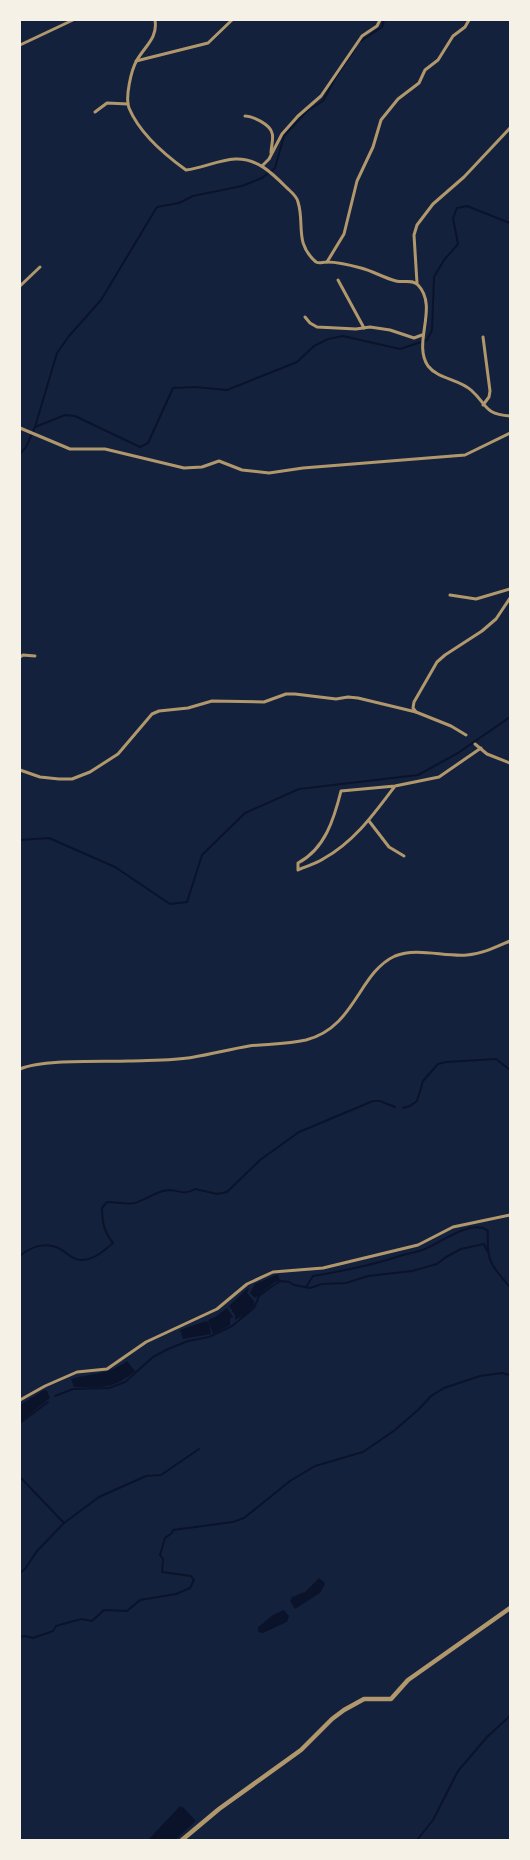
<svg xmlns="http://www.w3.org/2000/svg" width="530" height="1860" viewBox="0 0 530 1860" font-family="'Sofia Sans Condensed',sans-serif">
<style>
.water{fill:#0b132b}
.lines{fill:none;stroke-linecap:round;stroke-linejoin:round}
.stream{stroke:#0b132b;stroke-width:2}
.minor{stroke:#b1986c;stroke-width:3}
.tertiary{stroke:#b1986c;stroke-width:4.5}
</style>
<rect width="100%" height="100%" fill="#14213d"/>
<g class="water">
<polygon points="278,1274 280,1281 275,1282 255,1298 250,1293 255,1284"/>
<polygon points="248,1288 249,1289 247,1293 254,1301 254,1306 246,1314 235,1320 235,1315 229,1306"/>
<polygon points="227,1308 233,1317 230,1319 230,1325 213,1334 208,1320 215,1317"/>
<polygon points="206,1321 209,1323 211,1334 183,1339 180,1330"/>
<path d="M127,1361L135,1371C113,1390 101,1387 74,1387L71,1379C93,1373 108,1375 127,1361Z"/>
<polygon points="44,1390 47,1391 50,1398 20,1422 20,1405"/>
<polygon points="319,1578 324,1582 325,1584 320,1593 295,1609 290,1601 292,1597 305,1592"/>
<polygon points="284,1610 289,1616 287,1622 263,1633 258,1632 258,1627 273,1615"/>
<polygon points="180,1806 184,1808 196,1821 175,1840 148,1840"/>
</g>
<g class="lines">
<g class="stream">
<polyline points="361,41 382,27 384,20"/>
<polyline points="35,427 65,415 75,416 140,447 148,443 173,388 195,387 227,390 297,362 314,346 328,339 343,336 400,349 427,340 432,330 434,277 444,260 458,244 453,218 457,208 467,206 510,223"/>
<polyline points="20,454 26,447 35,427 57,353 69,336 101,300 157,207 179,203 193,196 242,186 262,178 275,168 284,136 307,111 323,101 336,77 355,49"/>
<polyline points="20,840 49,838 115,867 170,904 187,902 202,855 245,813 299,789 418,775 458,753 510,717"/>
<polyline points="403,1108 410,1106 417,1101 423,1081 438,1064 446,1062 496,1059 510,1070"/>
<path d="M20,1256C29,1248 43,1242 56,1247C65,1250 72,1261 83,1260C95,1259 105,1250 113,1243C104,1232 102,1222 102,1208L107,1202C116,1202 126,1205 135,1203C146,1200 156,1191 168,1190C180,1190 183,1196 195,1189L217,1194L227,1192L260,1160L299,1132L373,1101H380L395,1107"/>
<path d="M306,1287L313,1276C344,1271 373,1265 403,1255C410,1253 418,1252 425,1249C440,1243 472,1218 488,1231C486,1260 491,1266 510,1287"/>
<polyline points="55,1396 73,1389 109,1388 125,1382 153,1357 168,1349 188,1341 209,1337 232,1326 254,1308 259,1296 274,1285 281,1281 289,1282 294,1285 310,1288 322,1284 346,1283 368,1276 412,1271 437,1264 446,1257 461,1249 484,1244 487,1251"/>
<polyline points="20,1423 48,1402"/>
<polyline points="20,1477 64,1523 37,1551 25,1569 20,1573"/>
<polyline points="64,1523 99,1497 146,1476 161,1475 199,1449"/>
<polyline points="20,1637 25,1636 33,1638 53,1631 56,1626 81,1619 92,1621 104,1610 127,1611 140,1600 176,1594 190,1588 194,1580 191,1576 162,1572 163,1559 160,1555 165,1538 172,1533 173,1530 233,1522 244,1518 290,1481 315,1466 363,1452 395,1430 419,1409 431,1396 444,1388 480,1376 502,1373 510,1375"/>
<polyline points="417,1840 433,1820 458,1771 487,1737 510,1716"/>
</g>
<g class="minor">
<path d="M155,20C158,38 145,46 137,60C131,70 125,98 129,108C139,132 165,155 186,170C203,168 218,160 235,159C257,158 272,173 286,187C291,192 297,196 298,202C305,224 294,243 316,262C320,264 322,262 327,262C338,262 350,265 361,268C373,271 384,278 396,281C404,283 412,279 418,285C439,307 412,343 428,366C438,379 459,379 471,390C488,405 483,414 510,416"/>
<polyline points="20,45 73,20"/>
<polyline points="136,61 208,43 232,20"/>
<polyline points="95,112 107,103 128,104"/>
<path d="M245,116C252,116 270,124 272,133C274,138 271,147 271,153"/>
<polyline points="262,166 269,159 282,134 298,116 321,96 362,36 377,26 380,20"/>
<polyline points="327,262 344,234 357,181 373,147 381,120 398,99 419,83 425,70 438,60 453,36 465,27 469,20"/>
<polyline points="338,280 364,328"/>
<polyline points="417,283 414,235 417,225 433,204 464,177 510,128"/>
<polyline points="20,286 40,267"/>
<polyline points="305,317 310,323 317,327 356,329 370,327 390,330 414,338 422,335"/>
<polyline points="483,405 489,397 490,391 483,337"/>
<polyline points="20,428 70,449 105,449 184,468 202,467 219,461 242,470 269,473 303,468 465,455 510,433"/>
<polyline points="450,595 476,599 510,589"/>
<polyline points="20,657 23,655 35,656"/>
<polyline points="466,735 451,726 416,712 413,708 414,702 437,662 445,655 482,631 496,619 510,598"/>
<polyline points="475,744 487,754 510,763"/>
<polyline points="20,770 40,777 59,779 72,779 90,772 118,754 152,714 159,711 188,708 212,701 264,702 286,694 295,694 336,699 348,697 358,698 416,712"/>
<path d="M395,786C374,814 354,842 323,859C316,864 306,866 298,870V863C325,849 334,819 341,791L395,786L439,777L481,748"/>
<polyline points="369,821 389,847 404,856"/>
<path d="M20,1069C44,1059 101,1062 129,1061C150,1060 173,1061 194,1057C212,1054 231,1049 249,1046C268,1044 288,1044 306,1040C356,1027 358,973 395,956C417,947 444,957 467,955C482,954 496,947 510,941"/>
<polyline points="20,1400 45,1386 77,1372 107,1369 146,1342 217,1309 247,1284 273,1272 323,1268 418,1245 453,1227 510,1215"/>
</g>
<polyline class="tertiary" points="182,1840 219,1809 301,1750 332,1719 344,1710 364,1699 391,1699 408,1680 510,1608"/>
</g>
<rect width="530" height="1860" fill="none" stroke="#f6f1e7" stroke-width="42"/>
</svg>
